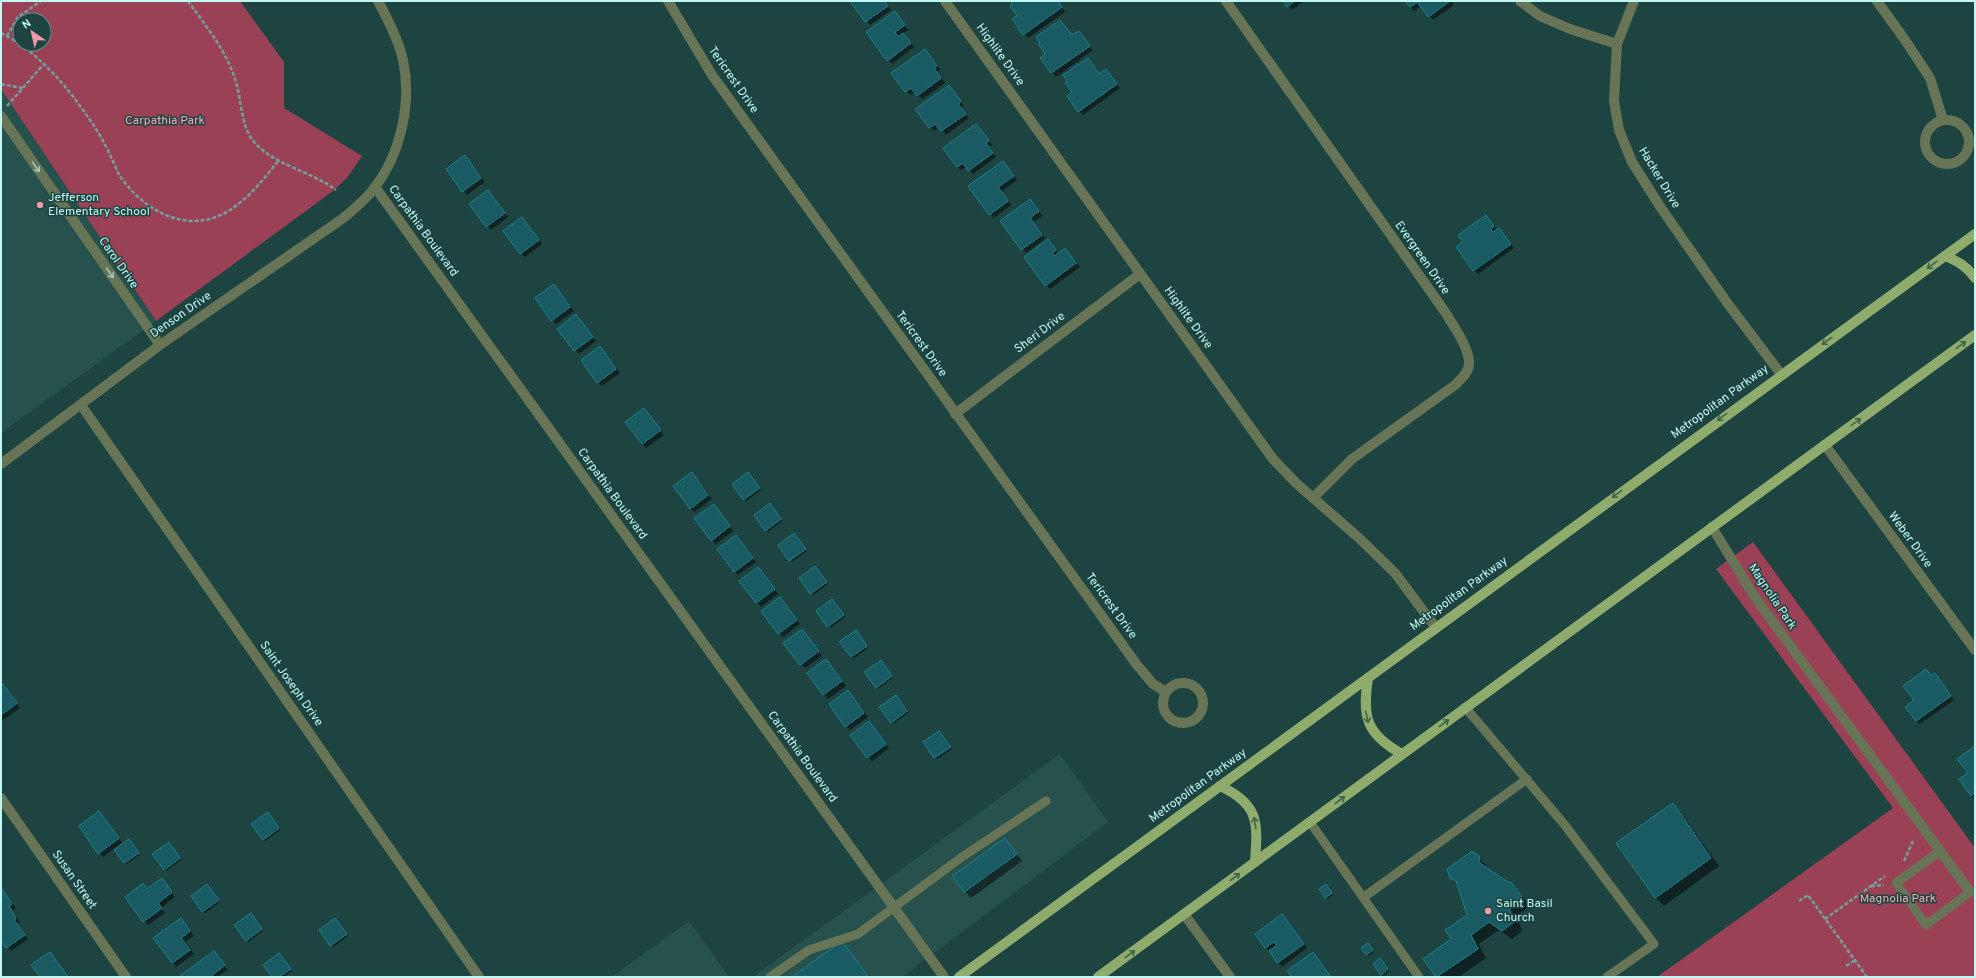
<svg xmlns="http://www.w3.org/2000/svg" width="1976" height="978" viewBox="0 0 1976 978" font-family="Overpass,sans-serif">
<style>
.built{fill:#26514d}
.green{fill:#9b4155;fill-rule:evenodd}
.shadow{fill:#0007}
.building{fill:#195a63;stroke:#1c808d}
.lines{fill:none;stroke-linecap:round;stroke-linejoin:round}
.path{stroke:#72a19d;stroke-width:2.5;stroke-dasharray:4 2;stroke-linecap:butt}
.service{stroke:#677556;stroke-width:9}
.minor{stroke:#677556;stroke-width:10}
.primary{stroke:#8fac6c;stroke-width:10}
.oneway{stroke:#a2cabc}
.oneway2{stroke:#3f634e}
.poi-dot{fill:#f39aaa;stroke:#1d4441;stroke-width:1.5}
.labels{text-anchor:middle;dominant-baseline:central;stroke-width:3;stroke-linejoin:round;paint-order:stroke}
.street-label{font-size:12px;fill:#c2f8f3;stroke:#1d4441}
.park-label{font-size:12px;fill:#f1b0bb;stroke:#1d4441}
.poi-label{font-size:12px;fill:#c2f8f3;stroke:#1d4441;text-anchor:start}
</style>
<rect width="100%" height="100%" fill="#1d4441"/>
<g class="built">
<polygon points="1,89 156,321 1,433"/>
<polygon points="1060,754 1108,822 902,977 753,977"/>
<polygon points="689,921 729,977 612,977"/>
</g>
<g class="green">
<path d="M1,1H240L284,62V108L362,156L347,178L333,191L156,321L1,89ZM20,20H44V44H20Z"/>
<polygon points="1753,542 1975,848 1975,977 1657,977 1893,808 1716,569"/>
</g>
<g class="shadow">
<polygon points="851,1 884,1 891,10 870,25"/>
<polygon points="1011,1 1058,1 1065,12 1028,38 1014,19 1018,16"/>
<polygon points="1284,1 1304,1 1292,10"/>
<polygon points="1406,1 1452,1 1454,5 1433,20 1421,6 1414,11"/>
<polygon points="899,17 908,30 902,34 914,47 892,64 888,60"/>
<polygon points="1060,21 1073,36 1079,32 1093,50 1056,77 1041,58 1046,54"/>
<polygon points="929,54 940,70 937,72 945,83 922,99 915,92 910,95 893,73"/>
<polygon points="1088,59 1100,75 1106,70 1120,88 1083,115 1079,111 1073,93"/>
<polygon points="949,86 964,106 961,108 969,118 946,135 939,127 934,131 930,127"/>
<polygon points="976,125 992,145 989,147 996,157 973,174 967,167 961,170 957,166"/>
<polygon points="469,161 485,182 467,195 447,169"/>
<polygon points="1007,166 1017,180 1001,192 1011,205 994,218 969,187"/>
<polygon points="488,191 508,217 491,230 487,226"/>
<polygon points="1030,200 1043,216 1033,222 1045,239 1026,253 1022,249"/>
<polygon points="1486,216 1497,230 1499,229 1503,233 1514,248 1478,274 1474,270 1465,242"/>
<polygon points="526,223 542,244 525,257 521,253"/>
<polygon points="1048,241 1059,254 1065,249 1080,267 1050,289 1046,285"/>
<polygon points="558,290 574,311 556,324 536,299"/>
<polygon points="576,316 596,341 579,354 559,329"/>
<polygon points="604,352 620,373 602,386 598,382"/>
<polygon points="648,413 664,435 646,448 626,422"/>
<polygon points="750,475 761,490 746,501 744,499"/>
<polygon points="696,477 712,499 694,512 690,508"/>
<polygon points="772,506 782,521 768,532 755,515"/>
<polygon points="717,509 733,531 716,544 712,540"/>
<polygon points="796,536 807,551 792,562 779,546"/>
<polygon points="740,541 756,562 738,575 734,571"/>
<polygon points="758,568 778,594 761,607 741,581"/>
<polygon points="817,569 828,584 813,595 811,593"/>
<polygon points="834,602 845,617 830,628 817,611"/>
<polygon points="784,603 800,624 783,637 779,633"/>
<polygon points="802,630 822,656 805,668 801,664"/>
<polygon points="857,633 868,648 853,659 841,642"/>
<polygon points="882,663 893,678 878,689 876,687"/>
<polygon points="830,664 846,686 828,699 808,673"/>
<polygon points="1926,671 1932,677 1939,679 1954,700 1920,724 1916,720 1915,701"/>
<polygon points="1,682 20,708 3,720 1,718"/>
<polygon points="852,696 868,717 850,730 846,726"/>
<polygon points="897,698 908,713 893,724 892,722"/>
<polygon points="873,727 889,748 872,761 868,757"/>
<polygon points="941,734 952,749 937,759 924,743"/>
<polygon points="1975,748 1975,799 1971,795 1969,774"/>
<polygon points="1673,804 1681,813 1719,866 1664,906 1655,897"/>
<polygon points="269,815 280,830 265,841 263,839"/>
<polygon points="103,816 122,843 103,857 99,853"/>
<polygon points="1005,839 1022,861 971,898 953,877"/>
<polygon points="131,842 140,855 126,864 116,850"/>
<polygon points="170,846 181,860 166,871 165,869"/>
<polygon points="1478,857 1487,866 1488,870 1508,885 1511,883 1530,906 1517,916 1522,931 1512,939 1499,930 1479,944 1486,958 1459,977 1438,977 1425,959 1452,939 1468,915 1458,884 1451,877"/>
<polygon points="143,884 148,890 166,884 175,897 161,908 165,913 148,925 144,921"/>
<polygon points="209,887 220,902 205,913 203,911"/>
<polygon points="1328,887 1333,895 1327,899 1320,890"/>
<polygon points="2,890 16,908 12,911 20,922 17,924 28,939 11,951 1,939"/>
<polygon points="1282,915 1307,948 1282,967 1266,947"/>
<polygon points="252,916 263,931 248,942 246,940"/>
<polygon points="337,921 348,936 333,947 331,945"/>
<polygon points="185,923 194,936 185,942 194,954 176,967 155,938"/>
<polygon points="842,942 869,977 793,977"/>
<polygon points="1370,946 1374,952 1369,956 1363,948"/>
<polygon points="214,952 228,970 217,977 183,977"/>
<polygon points="281,956 292,971 283,977 273,977"/>
<polygon points="1381,961 1389,971 1384,976 1382,974"/>
</g>
<g class="building">
<polygon points="850,1 884,1 888,6 865,22"/>
<polygon points="1010,1 1058,1 1062,7 1023,35 1012,19 1017,16 1010,6 1012,4"/>
<polygon points="1283,1 1295,1 1287,7"/>
<polygon points="1405,1 1450,1 1428,17 1417,2 1410,7"/>
<polygon points="895,11 905,25 895,32 898,37 903,33 911,43 887,61 866,32"/>
<polygon points="1060,20 1072,35 1079,31 1090,46 1051,73 1040,58 1045,54 1038,44 1040,43 1036,37"/>
<polygon points="925,49 937,66 934,68 941,78 917,96 911,88 905,92 891,73"/>
<polygon points="1088,58 1099,74 1106,69 1117,84 1078,112 1067,96 1072,92 1065,83 1067,81 1063,75"/>
<polygon points="949,85 961,101 958,104 966,114 941,131 935,124 929,128 915,109"/>
<polygon points="976,124 989,140 986,143 993,153 968,171 963,163 957,167 943,148"/>
<polygon points="465,155 481,178 462,192 446,169"/>
<polygon points="1003,161 1014,176 998,187 1008,201 989,215 968,186"/>
<polygon points="488,190 505,213 486,227 469,204"/>
<polygon points="1030,199 1039,211 1030,218 1042,235 1021,250 1000,221"/>
<polygon points="1486,215 1494,226 1490,229 1493,232 1499,228 1511,244 1473,271 1456,247 1463,242 1458,235"/>
<polygon points="522,217 539,240 520,254 503,231"/>
<polygon points="1048,239 1056,250 1052,254 1054,256 1065,248 1076,263 1045,286 1024,257"/>
<polygon points="554,284 570,307 551,321 535,298"/>
<polygon points="576,314 593,337 574,351 557,329"/>
<polygon points="600,346 616,369 597,383 581,360"/>
<polygon points="644,408 661,430 642,444 625,422"/>
<polygon points="692,472 708,495 690,509 673,486"/>
<polygon points="748,472 760,488 743,500 732,484"/>
<polygon points="770,503 781,519 765,531 754,515"/>
<polygon points="714,504 730,526 711,541 694,518"/>
<polygon points="794,533 806,549 789,561 778,545"/>
<polygon points="736,535 753,558 734,572 717,549"/>
<polygon points="815,566 827,582 810,594 799,578"/>
<polygon points="758,567 775,589 756,603 739,581"/>
<polygon points="780,597 797,620 778,634 761,611"/>
<polygon points="832,599 844,615 827,627 816,611"/>
<polygon points="802,629 819,651 800,665 783,643"/>
<polygon points="856,630 867,646 851,657 839,642"/>
<polygon points="826,659 842,681 823,695 807,673"/>
<polygon points="881,660 892,676 876,688 864,672"/>
<polygon points="1926,669 1931,676 1935,673 1951,696 1916,721 1905,707 1914,700 1903,686"/>
<polygon points="1,682 17,703 1,715"/>
<polygon points="848,690 864,713 845,727 829,704"/>
<polygon points="896,695 907,711 891,723 879,707"/>
<polygon points="869,721 886,744 867,758 850,735"/>
<polygon points="939,731 951,747 934,758 923,742"/>
<polygon points="1975,746 1975,792 1971,796 1959,779 1968,773 1957,759"/>
<polygon points="1673,803 1711,858 1655,898 1616,843"/>
<polygon points="99,811 119,838 98,854 79,826"/>
<polygon points="268,812 279,828 263,840 251,824"/>
<polygon points="1005,838 1017,854 964,892 952,876"/>
<polygon points="129,839 139,853 124,863 114,850"/>
<polygon points="169,842 180,858 164,870 152,854"/>
<polygon points="1472,851 1479,856 1480,863 1509,883 1511,882 1522,897 1509,907 1514,922 1502,931 1489,922 1471,935 1478,949 1436,977 1423,959 1451,939 1445,930 1467,915 1456,881 1450,878 1447,869"/>
<polygon points="162,878 172,892 158,903 162,908 143,922 125,897 143,883 147,889"/>
<polygon points="207,884 219,900 202,912 191,896"/>
<polygon points="1326,884 1332,893 1325,898 1319,889"/>
<polygon points="2,889 12,904 9,906 16,918 14,920 25,935 6,948 1,941"/>
<polygon points="251,913 262,929 246,941 234,925"/>
<polygon points="1282,914 1304,944 1277,963 1269,951 1277,945 1274,942 1265,948 1255,934"/>
<polygon points="181,918 190,931 181,938 190,950 172,963 153,938"/>
<polygon points="335,918 347,934 330,946 319,930"/>
<polygon points="842,941 867,975 865,977 792,977"/>
<polygon points="1368,943 1373,950 1366,955 1361,948"/>
<polygon points="214,951 225,965 210,977 181,977 180,976"/>
<polygon points="50,952 68,977 40,977 31,965"/>
<polygon points="1313,952 1331,977 1292,977 1287,971"/>
<polygon points="279,953 291,969 279,977 272,977 263,965"/>
<polygon points="1380,958 1388,969 1381,975 1373,964"/>
</g>
<g class="lines">
<g class="path">
<path d="M188,1C205,25 226,50 235,79C242,99 240,127 255,143C276,166 311,171 336,190"/>
<polyline points="1,33 20,44"/>
<polyline points="7,36 18,17 41,1"/>
<path d="M20,44C48,64 71,92 90,120C98,131 105,144 111,157C115,164 117,173 122,179C150,217 197,237 237,205C253,193 266,176 279,160"/>
<polyline points="1,84 22,88"/>
<polyline points="7,106 43,65"/>
<polyline points="1904,861 1913,841"/>
<polyline points="1871,886 1884,885"/>
<polyline points="1799,901 1808,895 1867,977"/>
<polyline points="1825,919 1885,876"/>
<polyline points="1846,966 1855,960"/>
</g>
<g class="service">
<polyline points="1465,707 1564,824 1654,944 1607,977"/>
<polyline points="1310,822 1419,977"/>
<polyline points="1940,851 1896,883 1926,925 1970,892"/>
<polyline points="1364,897 1527,779"/>
<polyline points="770,977 809,950 858,934 962,857 1046,801"/>
</g>
<g class="minor">
<polyline points="668,1 712,75 1137,665 1153,684 1166,692"/>
<polyline points="945,1 1273,459 1296,483 1359,538 1395,573 1436,628"/>
<path d="M1226,1L1445,312C1453,325 1470,349 1469,364C1469,372 1461,379 1455,385L1352,459L1313,498"/>
<polyline points="1520,1 1540,16 1570,29 1617,44"/>
<polyline points="1634,1 1617,44 1614,101 1619,130 1632,162 1661,208 1728,304 1781,374"/>
<polyline points="1877,1 1905,40 1930,78 1943,120"/>
<polyline points="1,116 160,345"/>
<circle cx="1947" cy="142" r="22"/>
<polyline points="375,187 944,977"/>
<polyline points="81,405 479,977"/>
<polyline points="955,414 1140,274"/>
<polyline points="1825,445 1975,650"/>
<path d="M1,464L160,345L342,219C354,209 366,200 375,187C401,153 412,102 403,60C398,39 388,20 378,1"/>
<polyline points="1712,527 1754,596 1970,892"/>
<circle cx="1183" cy="703" r="20"/>
<polyline points="1,798 126,977"/>
<polyline points="1184,914 1230,977"/>
</g>
<g class="primary">
<path d="M1945,256C1957,261 1967,266 1975,278"/>
<path d="M1368,678C1362,717 1366,734 1402,754"/>
<path d="M1220,786C1259,804 1258,822 1255,862"/>
<polyline points="959,977 1975,234"/>
<polyline points="1098,977 1975,335"/>
</g>
</g>
<defs><path id="oneway-shaft" d="M-6 0H5M1.5-3L5.5 0L1.5 3" fill="none" stroke-width="1.6" stroke-linecap="round" stroke-linejoin="round"/></defs>
<g class="oneway">
<use href="#oneway-shaft" transform="translate(36 167) rotate(55)"/>
<use href="#oneway-shaft" transform="translate(110 273) rotate(55)"/>
</g>
<g class="oneway2">
<use href="#oneway-shaft" transform="translate(1932 265) rotate(144)"/>
<use href="#oneway-shaft" transform="translate(1827 341) rotate(144)"/>
<use href="#oneway-shaft" transform="translate(1961 345) rotate(-36)"/>
<use href="#oneway-shaft" transform="translate(1722 417) rotate(144)"/>
<use href="#oneway-shaft" transform="translate(1856 422) rotate(-36)"/>
<use href="#oneway-shaft" transform="translate(1617 494) rotate(144)"/>
<use href="#oneway-shaft" transform="translate(1367 717) rotate(78)"/>
<use href="#oneway-shaft" transform="translate(1444 723) rotate(-37)"/>
<use href="#oneway-shaft" transform="translate(1340 800) rotate(-37)"/>
<use href="#oneway-shaft" transform="translate(1255 823) rotate(-99)"/>
<use href="#oneway-shaft" transform="translate(1235 877) rotate(-37)"/>
<use href="#oneway-shaft" transform="translate(1130 954) rotate(-36)"/>
</g>
<g class="poi-dot">
<circle cx="40" cy="205" r="4"/>
<circle cx="1488" cy="911" r="4"/>
</g>
<g class="labels">
<g class="street-label">
<text transform="translate(1000 55) rotate(54)">Highlite Drive</text>
<text transform="translate(733 80) rotate(55)">Tericrest Drive</text>
<text transform="translate(1659 178) rotate(59)">Hacker Drive</text>
<text transform="translate(423 231) rotate(54)">Carpathia Boulevard</text>
<text transform="translate(1422 258) rotate(55)">Evergreen Drive</text>
<text transform="translate(118 263) rotate(55)">Carol Drive</text>
<text transform="translate(181 315) rotate(-35)">Denson Drive</text>
<text transform="translate(1188 318) rotate(54)">Highlite Drive</text>
<text transform="translate(1040 333) rotate(-37)">Sheri Drive</text>
<text transform="translate(921 344) rotate(54)">Tericrest Drive</text>
<text transform="translate(1720 402) rotate(-36)">Metropolitan Parkway</text>
<text transform="translate(612 494) rotate(54)">Carpathia Boulevard</text>
<text transform="translate(1910 540) rotate(54)">Weber Drive</text>
<text transform="translate(1459 594) rotate(-36)">Metropolitan Parkway</text>
<text transform="translate(1772 597) rotate(56)">Magnolia Park</text>
<text transform="translate(1111 606) rotate(54)">Tericrest Drive</text>
<text transform="translate(291 684) rotate(55)">Saint Joseph Drive</text>
<text transform="translate(802 757) rotate(54)">Carpathia Boulevard</text>
<text transform="translate(1198 786) rotate(-36)">Metropolitan Parkway</text>
<text transform="translate(74 880) rotate(55)">Susan Street</text>
</g>
<g class="park-label">
<text x="165" y="121">Carpathia Park</text>
<text x="1898" y="899">Magnolia Park</text>
</g>
<g class="poi-label">
<text x="48" y="198">Jefferson<tspan x="48" dy="14">Elementary School</tspan></text>
<text x="1496" y="904">Saint Basil<tspan x="1496" dy="14">Church</tspan></text>
</g>
</g>
<rect width="1976" height="978" fill="none" stroke="#c2f8f3" stroke-width="4"/>
<g transform="translate(32 32) rotate(326)"><circle r="19" fill="#1d4441" stroke="#5f8c88"/>
<path d="M0-3L7 15L0 10L-7 15Z" fill="#f39aaa"/>
<text y="-6" font-size="11" font-weight="bold" text-anchor="middle" fill="#c2f8f3">N</text>
</g>
</svg>
